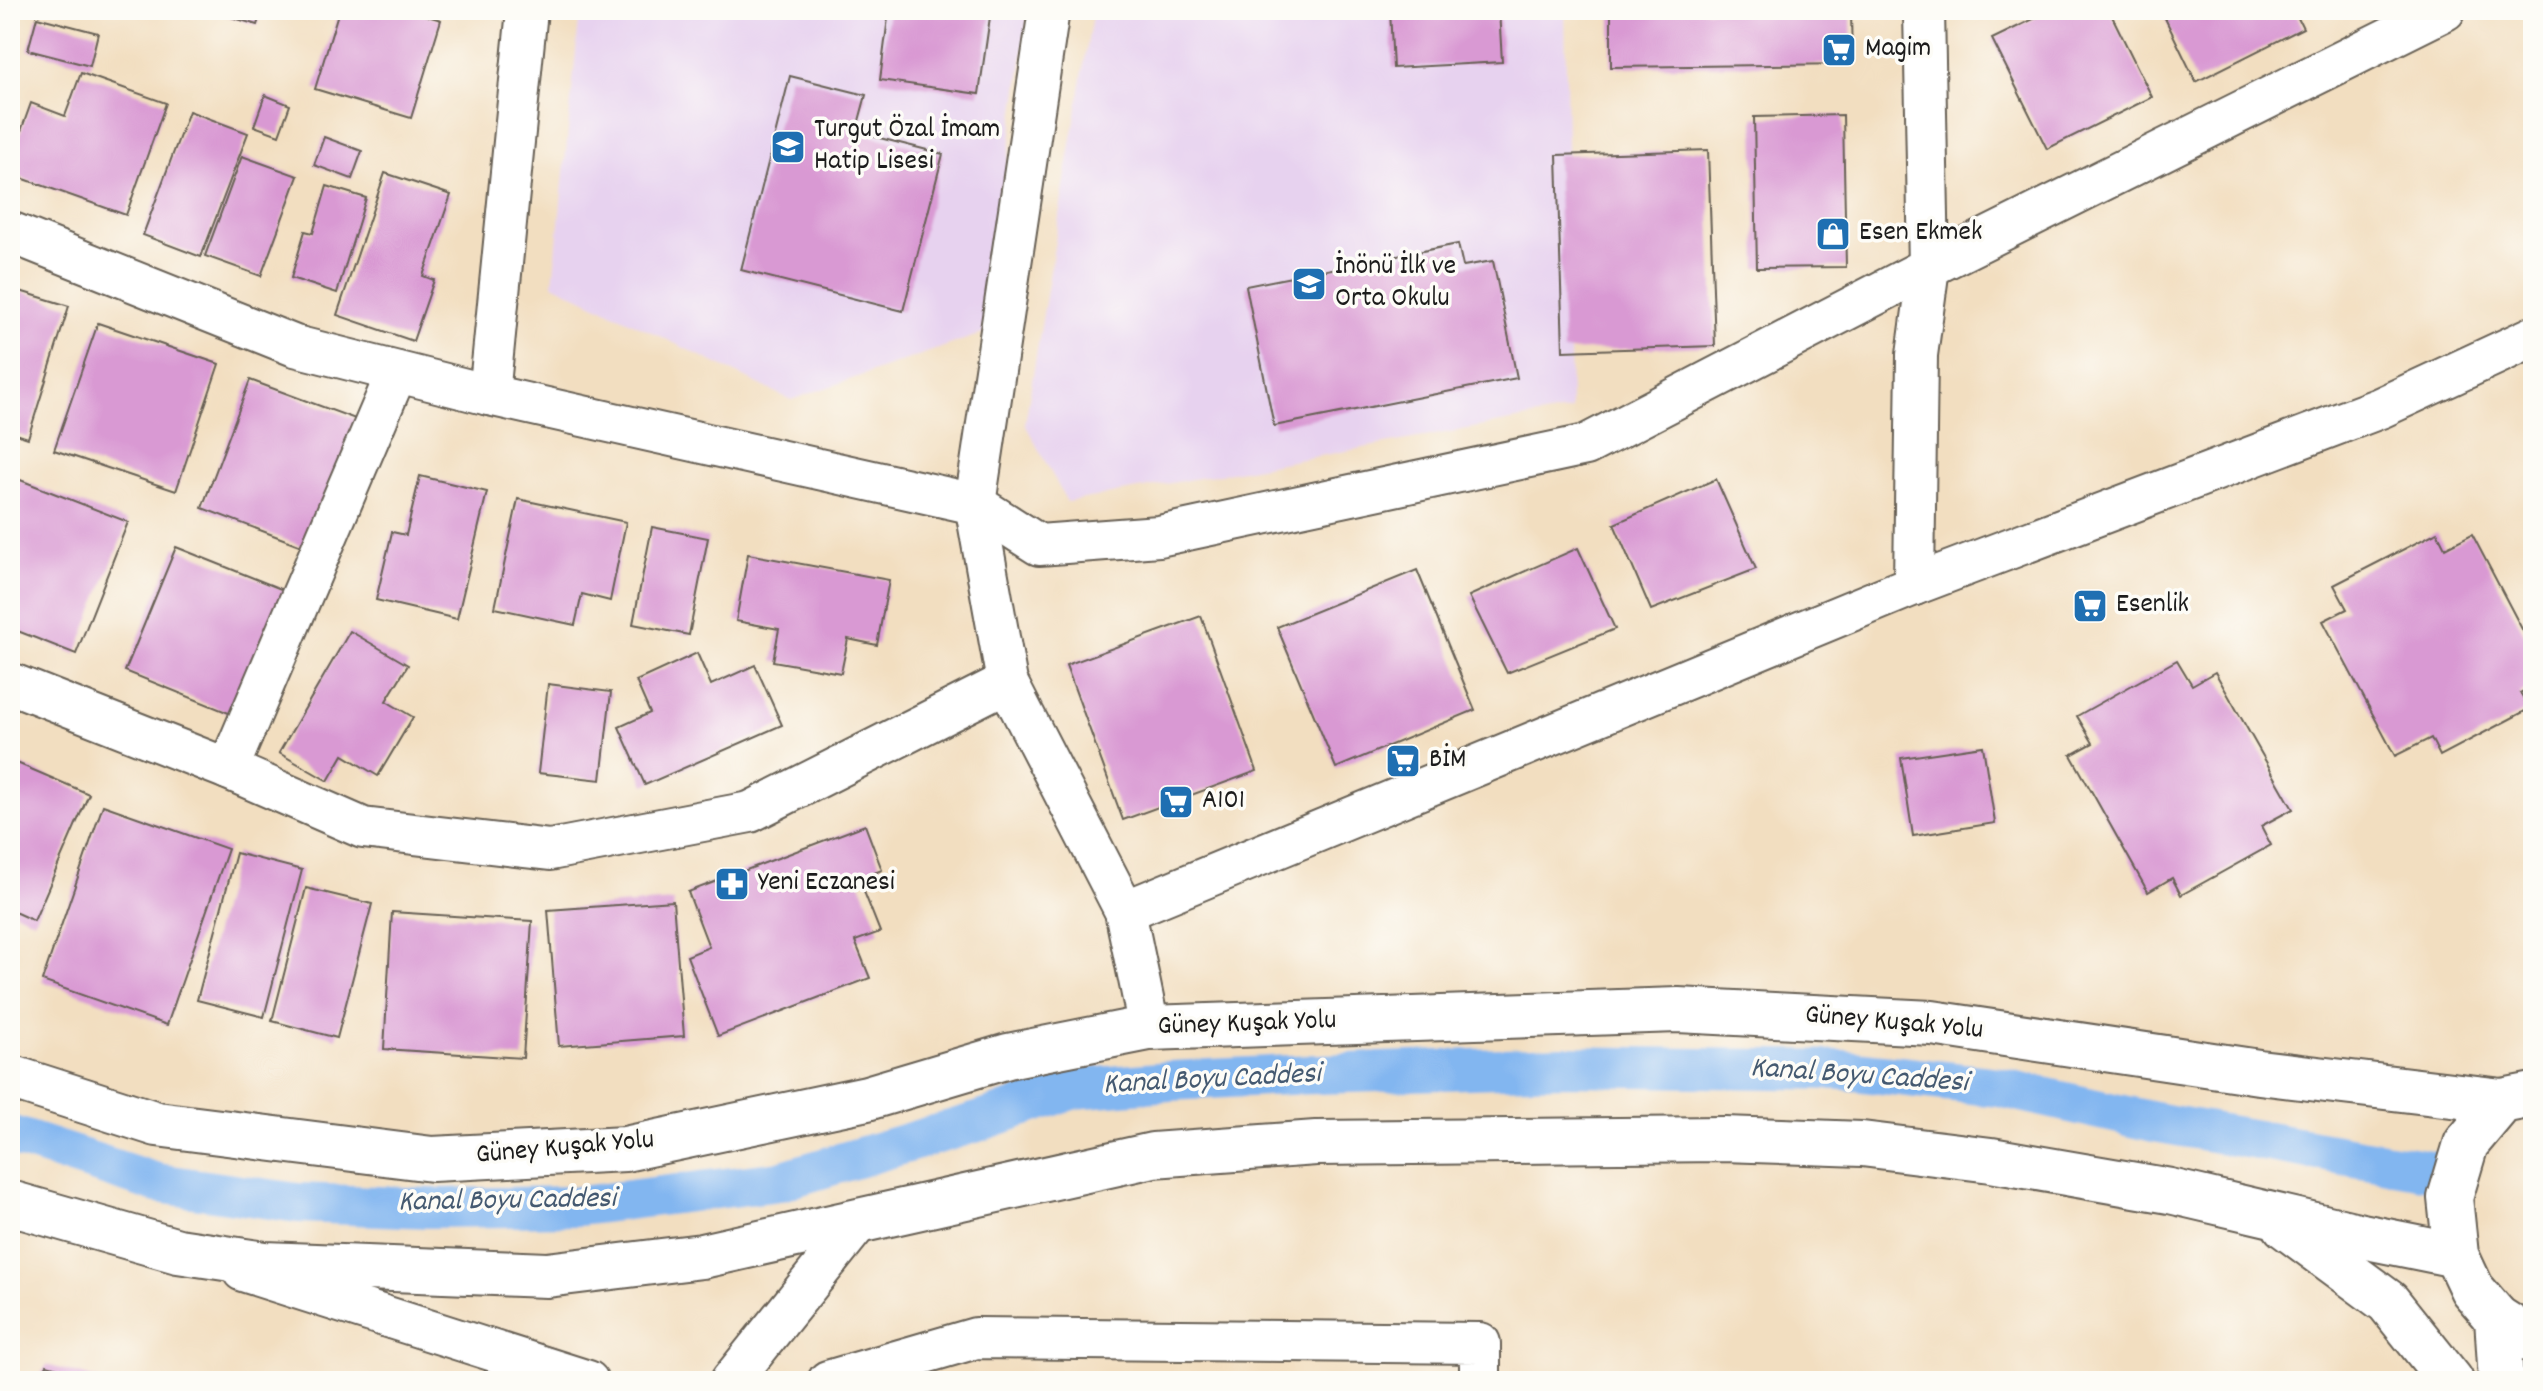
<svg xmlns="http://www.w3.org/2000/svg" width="2543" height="1391" viewBox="0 0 2543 1391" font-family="Dekko,sans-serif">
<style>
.built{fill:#e7d2ef}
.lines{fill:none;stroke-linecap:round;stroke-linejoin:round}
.canal{stroke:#82b6f0;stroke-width:40}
.building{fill:#d999d3}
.minor-casing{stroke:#676055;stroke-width:44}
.major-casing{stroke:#676055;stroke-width:48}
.minor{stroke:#fff;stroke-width:40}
.major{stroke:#fff;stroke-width:44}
.labels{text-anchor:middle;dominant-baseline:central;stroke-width:7;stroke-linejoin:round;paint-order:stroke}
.poi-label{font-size:28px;fill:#1c1c1c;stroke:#fdfcf7;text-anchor:start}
.street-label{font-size:28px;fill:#1c1c1c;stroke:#fdfcf7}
.water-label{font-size:30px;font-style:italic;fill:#455a71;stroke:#fdfcf7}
</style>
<rect width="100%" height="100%" fill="#fdfcf7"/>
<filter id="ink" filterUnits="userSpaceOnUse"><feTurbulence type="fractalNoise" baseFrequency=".0125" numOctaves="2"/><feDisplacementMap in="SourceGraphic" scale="16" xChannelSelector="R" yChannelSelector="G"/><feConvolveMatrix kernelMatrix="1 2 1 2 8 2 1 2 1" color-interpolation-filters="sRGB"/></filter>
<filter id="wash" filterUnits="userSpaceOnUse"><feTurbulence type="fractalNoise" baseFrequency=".006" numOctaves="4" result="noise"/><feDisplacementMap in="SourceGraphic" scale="32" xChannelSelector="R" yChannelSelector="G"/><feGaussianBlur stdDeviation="1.8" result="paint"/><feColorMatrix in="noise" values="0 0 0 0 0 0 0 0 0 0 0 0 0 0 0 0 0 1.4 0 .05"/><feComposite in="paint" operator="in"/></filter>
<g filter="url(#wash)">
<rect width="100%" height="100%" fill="#f2dec0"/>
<g class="built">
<polygon points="580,10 1029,10 984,333 791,400 553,284"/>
<polygon points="1093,10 1565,10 1571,410 1067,502 1025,424"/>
</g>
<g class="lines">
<polyline class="canal" points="10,1135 157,1183 298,1203 430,1208 580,1206 780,1181 981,1121 1074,1089 1170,1081 1289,1075 1563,1066 1845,1070 1999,1087 2154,1122 2429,1170"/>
</g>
<g id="blocks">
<g class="building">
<polygon points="218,10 262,10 257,25 218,13"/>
<polygon points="339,10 408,10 441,20 411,118 315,89"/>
<polygon points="889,10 991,10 979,94 880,80"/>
<polygon points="1390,10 1499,10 1502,62 1393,68"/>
<polygon points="1611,10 1851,10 1852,64 1611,67"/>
<polygon points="2052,10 2109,10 2152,97 2047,149 1992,39"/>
<polygon points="2161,10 2294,10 2303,28 2196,82"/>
<polygon points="37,17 98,33 90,66 28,50"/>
<polygon points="81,73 166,103 126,215 10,174 10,162 31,103 65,116"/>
<polygon points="790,76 866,95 856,132 943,154 903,311 741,270"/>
<polygon points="265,95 290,105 279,135 254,126"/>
<polygon points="189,111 248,133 201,257 143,235"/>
<polygon points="1843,115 1846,267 1757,268 1754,117"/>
<polygon points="324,137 362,151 352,179 314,165"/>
<polygon points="1708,150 1715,346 1563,351 1557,155"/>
<polygon points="242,156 298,176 261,276 205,256"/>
<polygon points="385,173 451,195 423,276 434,280 413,341 337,315"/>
<polygon points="327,186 366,198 337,293 291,278 305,231 313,233"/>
<polygon points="1458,244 1463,266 1493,261 1517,378 1274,426 1246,286"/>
<polygon points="10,288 69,306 28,438 10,432"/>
<polygon points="98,323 219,364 176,491 54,450"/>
<polygon points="250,380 361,421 312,550 202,508"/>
<polygon points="10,476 128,522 76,654 10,628"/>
<polygon points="420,476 487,492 457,619 376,600 392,532 406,535"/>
<polygon points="1716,479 1756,569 1651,610 1614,524"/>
<polygon points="518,499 626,522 610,601 582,594 575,625 495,608"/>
<polygon points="652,527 708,538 689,635 633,624"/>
<polygon points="2437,532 2445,548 2472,534 2533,650 2533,686 2520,693 2529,709 2440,756 2431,738 2395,756 2323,621 2347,609 2334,585"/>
<polygon points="176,547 286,591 236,716 125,671"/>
<polygon points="1578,548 1615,629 1507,673 1469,596"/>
<polygon points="748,554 889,580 877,645 848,639 841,673 773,661 779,629 736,621"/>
<polygon points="1417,570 1475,710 1336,768 1277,627"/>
<polygon points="1201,616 1257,771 1123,820 1066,665"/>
<polygon points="350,631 408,665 386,701 413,717 378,776 343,755 328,781 279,753"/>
<polygon points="697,653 711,685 755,665 782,725 645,785 619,727 650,713 636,681"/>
<polygon points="2177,660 2192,685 2215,672 2293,809 2261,826 2271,845 2181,895 2172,878 2148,892 2071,755 2093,743 2077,716"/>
<polygon points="548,684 611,692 601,780 538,773"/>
<polygon points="1983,746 1995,823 1913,836 1901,758"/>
<polygon points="10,760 89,794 34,921 10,910"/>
<polygon points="103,805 228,849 167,1025 42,981"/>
<polygon points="865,825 882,870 859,879 880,932 855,941 870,978 718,1036 687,956 709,947 688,892"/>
<polygon points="236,853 302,870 264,1017 197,1000"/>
<polygon points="306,888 372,904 337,1038 272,1021"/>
<polygon points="673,901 684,1036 559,1046 548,910"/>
<polygon points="392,912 532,921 523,1058 384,1049"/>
<polygon points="47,1365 100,1380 100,1381 36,1381"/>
</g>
</g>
</g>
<g filter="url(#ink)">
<use href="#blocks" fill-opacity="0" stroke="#676055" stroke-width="2"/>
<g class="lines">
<g class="minor-casing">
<g id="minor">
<polyline points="527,10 489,395 975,504 1039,545 1159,536 1586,445 1929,267 2445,10"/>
<polyline points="1049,10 975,504 1007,682 1125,911 1149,1028"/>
<polyline points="10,232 295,346 489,395"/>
<polyline points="1914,585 1917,355 1929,267 1924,10"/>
<polyline points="10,683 228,769 363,828 550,850 750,812 1007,682"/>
<polyline points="228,769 397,372"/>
<polyline points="1125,911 1914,585 2380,408 2533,337"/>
<polyline points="243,1271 588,1381"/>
<polyline points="731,1381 861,1219"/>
<polyline points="828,1381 976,1338 1480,1343 1480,1381"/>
</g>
</g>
<g class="major-casing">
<g id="major">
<polyline points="10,1077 157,1124 432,1159 625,1149 867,1098 1008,1056 1149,1028 1678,1010 1932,1023 2259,1072 2502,1101"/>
<polyline points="2533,1095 2502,1101 2466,1144 2450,1198 2456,1255 2472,1289 2497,1318 2533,1341"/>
<polyline points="10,1203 178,1251 265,1264 547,1275 702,1256 1153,1155 1316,1143 1724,1139 1862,1144 1991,1160 2170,1191 2362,1236 2456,1255"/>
<polyline points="2285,1226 2388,1302 2451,1381"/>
<polyline points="2497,1318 2501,1381"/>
</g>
</g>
<use href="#minor" class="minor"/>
<use href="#major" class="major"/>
</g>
</g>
<defs>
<g id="supermarket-square" transform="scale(1.8)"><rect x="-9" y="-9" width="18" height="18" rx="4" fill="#1f6fb2" stroke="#fdfcf7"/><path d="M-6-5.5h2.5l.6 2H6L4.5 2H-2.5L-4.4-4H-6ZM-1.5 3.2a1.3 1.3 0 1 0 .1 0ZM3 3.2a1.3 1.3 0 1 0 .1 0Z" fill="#fff"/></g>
<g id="school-square" transform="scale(1.8)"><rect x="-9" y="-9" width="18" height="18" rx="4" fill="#1f6fb2" stroke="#fdfcf7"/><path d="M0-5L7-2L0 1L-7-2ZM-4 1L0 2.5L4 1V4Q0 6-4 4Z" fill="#fff"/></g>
<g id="shop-square" transform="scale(1.8)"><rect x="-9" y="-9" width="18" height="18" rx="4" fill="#1f6fb2" stroke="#fdfcf7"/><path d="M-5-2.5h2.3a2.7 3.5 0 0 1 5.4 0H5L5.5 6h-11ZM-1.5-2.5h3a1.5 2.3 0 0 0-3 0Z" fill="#fff"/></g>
<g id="pharmacy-square" transform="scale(1.8)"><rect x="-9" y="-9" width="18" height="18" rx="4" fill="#1f6fb2" stroke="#fdfcf7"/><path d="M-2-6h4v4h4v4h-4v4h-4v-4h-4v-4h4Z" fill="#fff"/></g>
</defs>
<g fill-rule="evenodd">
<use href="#supermarket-square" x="1839" y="50"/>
<use href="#school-square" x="788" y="147"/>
<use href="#shop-square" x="1833" y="234"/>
<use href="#school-square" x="1309" y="284"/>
<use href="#supermarket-square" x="2090" y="606"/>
<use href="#supermarket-square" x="1403" y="761"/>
<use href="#supermarket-square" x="1176" y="802"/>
<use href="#pharmacy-square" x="732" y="884"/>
</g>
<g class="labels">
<g class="poi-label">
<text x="1865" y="50">Magim</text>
<text x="814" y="131">Turgut Özal İmam<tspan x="814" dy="32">Hatip Lisesi</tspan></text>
<text x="1859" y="234">Esen Ekmek</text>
<text x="1335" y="268">İnönü İlk ve<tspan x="1335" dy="32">Orta Okulu</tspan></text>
<text x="2116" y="606">Esenlik</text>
<text x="1429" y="761">BİM</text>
<text x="1202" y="802">A101</text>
<text x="758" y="884">Yeni Eczanesi</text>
</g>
<g class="street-label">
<text transform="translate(1894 1024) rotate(5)">Güney Kuşak Yolu</text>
<text transform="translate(1247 1025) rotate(-2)">Güney Kuşak Yolu</text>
<text transform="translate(565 1149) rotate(-5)">Güney Kuşak Yolu</text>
</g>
<g class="water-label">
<text transform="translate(1859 1077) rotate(4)">Kanal Boyu Caddesi</text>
<text transform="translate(1212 1081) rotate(-3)">Kanal Boyu Caddesi</text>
<text transform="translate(507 1202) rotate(-1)">Kanal Boyu Caddesi</text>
</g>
</g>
<rect width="2543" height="1391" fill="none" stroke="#fdfcf7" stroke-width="40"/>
</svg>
